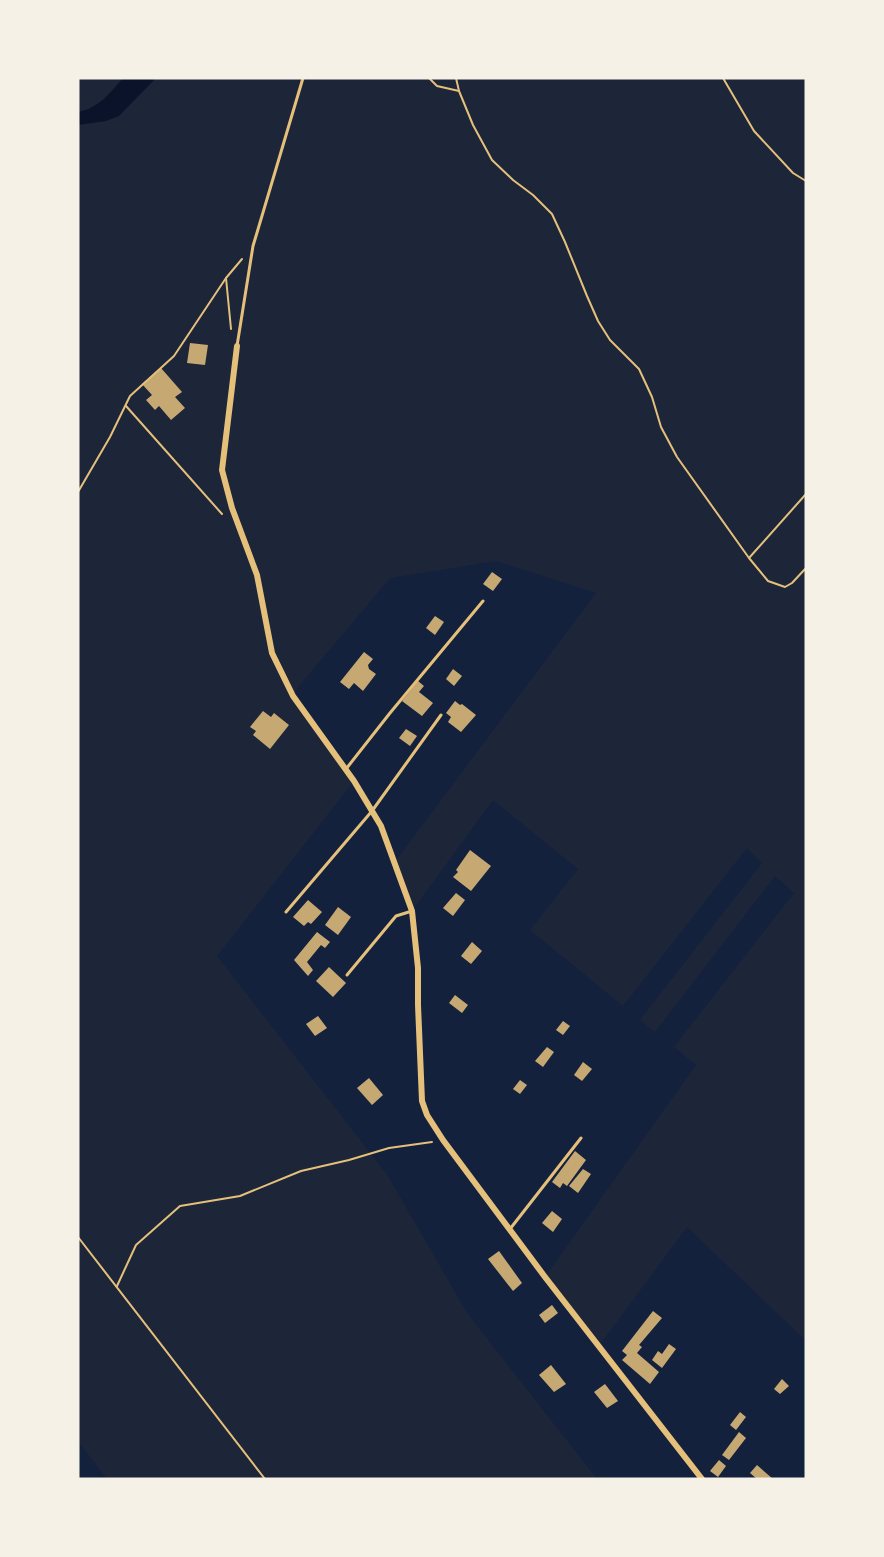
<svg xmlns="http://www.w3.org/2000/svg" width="884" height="1557" viewBox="0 0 884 1557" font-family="Montserrat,sans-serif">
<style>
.green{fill:#1d2539}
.water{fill:#0b132b}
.building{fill:#c6a872}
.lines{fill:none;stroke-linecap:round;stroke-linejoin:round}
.path{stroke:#e5c07b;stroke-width:2}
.service{stroke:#e5c07b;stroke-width:3}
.minor{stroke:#e5c07b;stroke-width:6}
</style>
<rect width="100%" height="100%" fill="#14213d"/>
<polygon class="green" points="78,78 806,78 806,1341 687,1227 599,1346 545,1277 696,1065 674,1047 794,893 775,876 655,1032 640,1020 762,863 747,848 623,1006 530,930 578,869 493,800 412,911 394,863 596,593 496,561 390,578 299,686 293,696 354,781 217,956 388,1176 467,1313 597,1479 107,1479 78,1441"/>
<path class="water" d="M123,78H156L119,116L106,121L78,125V112C99,108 110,93 123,78Z"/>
<g class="building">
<polygon points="190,343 208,345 205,365 187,363"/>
<polygon points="161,368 182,392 175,397 185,408 171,420 159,406 155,410 146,400 152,395 142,384"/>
<polygon points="492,572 502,579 493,591 483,584"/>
<polygon points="435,616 444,622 435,635 426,628"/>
<polygon points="364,652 373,659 368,665 369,669 376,674 363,691 354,683 349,689 340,682"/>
<polygon points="453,669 462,676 454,686 446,679"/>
<polygon points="418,681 424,686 419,692 433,703 422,716 402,701"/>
<polygon points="455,701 460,705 462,704 476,715 461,732 448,722 451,717 446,713"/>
<polygon points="263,711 271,717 274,713 289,725 270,749 253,735 256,731 250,727"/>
<polygon points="406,729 417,736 410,746 399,738"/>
<polygon points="470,850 491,866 471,891 453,877 458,872 456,870"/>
<polygon points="456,893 465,900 453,916 443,908"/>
<polygon points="308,900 322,912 311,924 308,922 304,926 293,917"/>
<polygon points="338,907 351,917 338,935 325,925"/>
<polygon points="317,932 330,942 325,948 321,945 307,962 313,970 308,976 294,960"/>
<polygon points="472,942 482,951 471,964 461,956"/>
<polygon points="329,967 346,983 333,997 316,981"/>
<polygon points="455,995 468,1005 462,1013 449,1003"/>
<polygon points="318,1016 327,1028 315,1036 306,1024"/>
<polygon points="563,1021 570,1026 563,1035 556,1030"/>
<polygon points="547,1047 554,1052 543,1067 535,1061"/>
<polygon points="583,1062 592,1069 582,1081 574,1075"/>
<polygon points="369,1078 383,1095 372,1105 357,1088"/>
<polygon points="520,1080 527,1085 520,1094 513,1089"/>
<polygon points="575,1151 586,1160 567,1186 563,1183 560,1188 552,1182"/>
<polygon points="583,1169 591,1174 578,1193 569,1186"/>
<polygon points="552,1211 562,1219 553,1232 542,1223"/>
<polygon points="499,1251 522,1283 513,1291 488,1259"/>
<polygon points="552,1305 558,1313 545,1323 539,1315"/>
<polygon points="653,1311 662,1318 639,1345 642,1347 637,1353 659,1372 650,1384 622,1360 627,1355 622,1351"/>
<polygon points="669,1344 676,1349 662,1368 652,1360 658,1351 662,1354"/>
<polygon points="551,1365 566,1384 554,1392 539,1375"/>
<polygon points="782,1379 789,1386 780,1394 774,1389"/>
<polygon points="605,1384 618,1401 607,1408 594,1392"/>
<polygon points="740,1412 746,1417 736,1430 730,1425"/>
<polygon points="739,1432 746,1438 729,1460 722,1455"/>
<polygon points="719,1460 726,1466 718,1477 710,1471"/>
<polygon points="757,1465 773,1479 757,1479 750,1473"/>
</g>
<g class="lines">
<g class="path">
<polyline points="429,78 437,86 459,91"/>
<polyline points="456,78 459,91 473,125 492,160 513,180 533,195 552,214 565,242 587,296 598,321 610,340 639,369 652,397 661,427 677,457 749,558 768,581 785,587 792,583 806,568"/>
<polyline points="723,78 754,131 793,173 806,181"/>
<polyline points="226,278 231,329"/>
<polyline points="126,406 222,514"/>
<polyline points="78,492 110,437 130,396 174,356 226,278 242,259"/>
<polyline points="749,558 806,494"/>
<polyline points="78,1237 265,1479"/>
<polyline points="117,1286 136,1245 180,1206 240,1196 301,1171 349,1160 389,1148 432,1142"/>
</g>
<g class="service">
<polyline points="237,346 253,246 303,78"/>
<polyline points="346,769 390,713 483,601"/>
<polyline points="286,912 372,811 441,715"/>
<polyline points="347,975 396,916 412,911"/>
<polyline points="510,1229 581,1138"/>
</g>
<polyline class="minor" points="237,346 222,470 232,508 257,575 272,653 293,696 354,781 381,826 412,911 418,968 418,1005 422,1101 427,1115 443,1140 545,1277 702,1479"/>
</g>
<rect width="884" height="1557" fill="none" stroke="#f6f1e7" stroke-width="159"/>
</svg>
